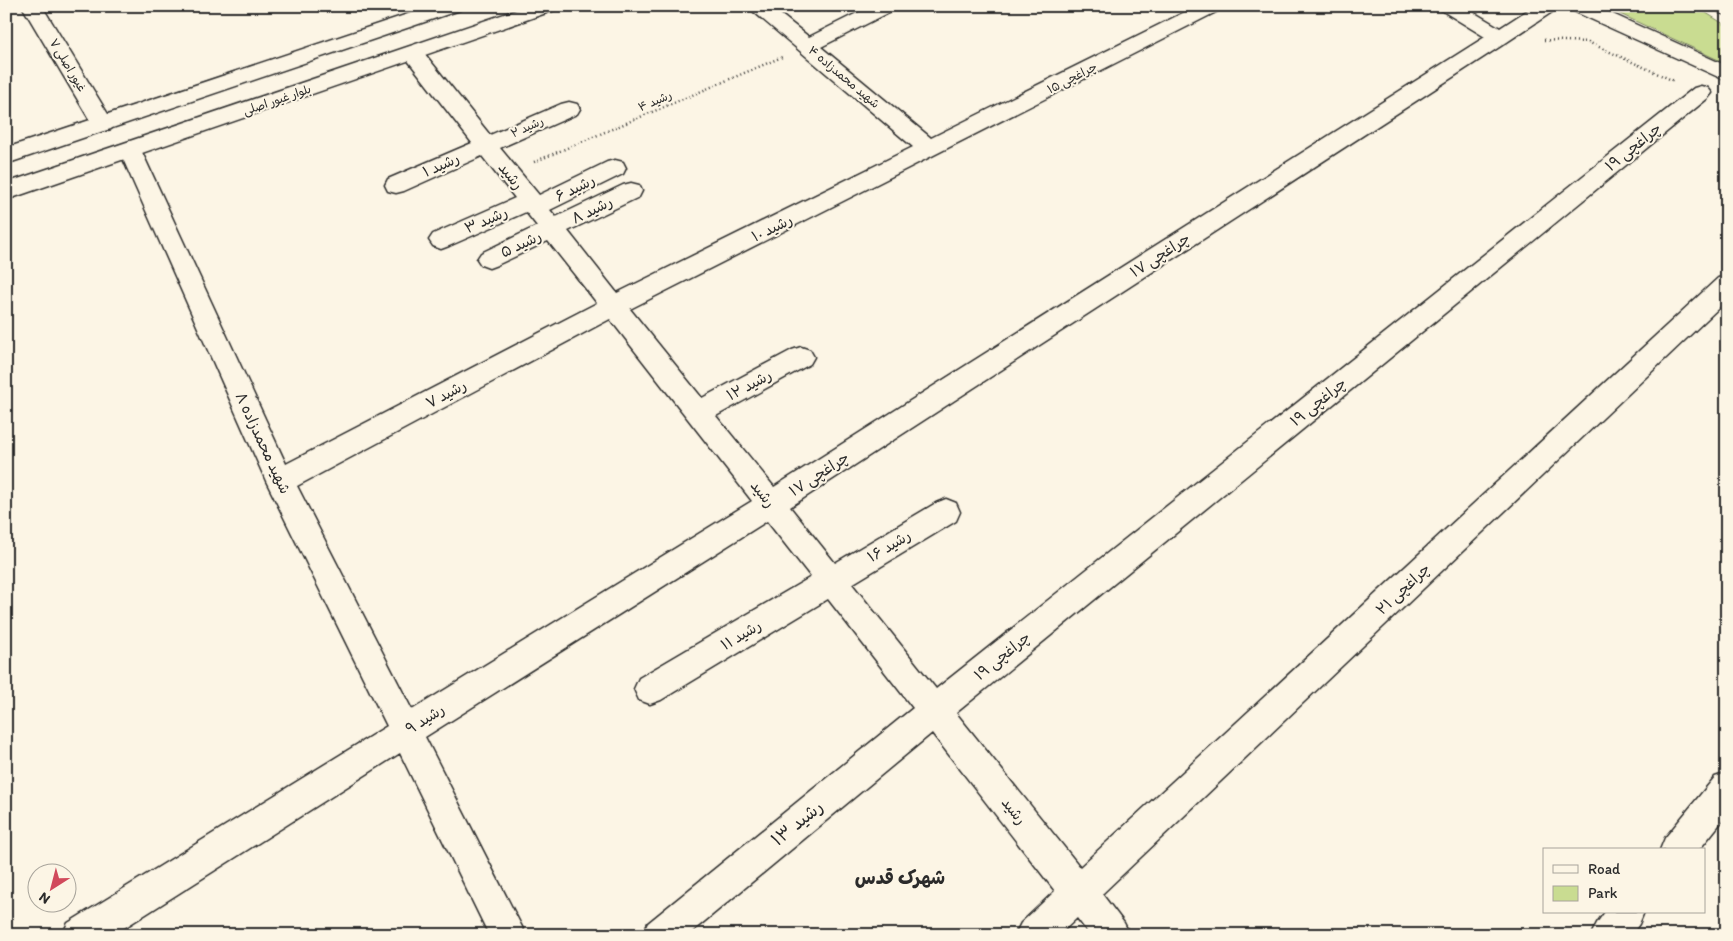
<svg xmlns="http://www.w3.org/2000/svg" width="1733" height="941" viewBox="0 0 1733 941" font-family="Itim,'Playpen Sans Arabic',sans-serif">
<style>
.green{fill:#c9dc91;stroke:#7a845e}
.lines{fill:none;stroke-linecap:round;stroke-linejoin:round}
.minor-casing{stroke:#2b2b2b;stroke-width:3}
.tertiary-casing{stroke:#2b2b2b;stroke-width:3}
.secondary-casing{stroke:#2b2b2b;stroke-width:3}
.path{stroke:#2b2b2b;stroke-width:2.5;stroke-dasharray:1 3;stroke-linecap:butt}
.minor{fill:#fcf5e5;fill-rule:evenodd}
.tertiary{fill:#fcf5e5;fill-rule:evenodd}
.secondary{fill:#fcf5e5;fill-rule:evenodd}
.labels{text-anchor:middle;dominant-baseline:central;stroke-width:4;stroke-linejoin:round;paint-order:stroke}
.far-street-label{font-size:12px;fill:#2b2b2b;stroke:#fcf5e5}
.street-label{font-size:15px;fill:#2b2b2b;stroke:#fcf5e5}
.near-street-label{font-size:18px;fill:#2b2b2b;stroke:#fcf5e5}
.near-neighbourhood-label{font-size:19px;font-weight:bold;fill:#2b2b2b;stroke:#fcf5e5}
</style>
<rect width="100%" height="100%" fill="#fcf5e5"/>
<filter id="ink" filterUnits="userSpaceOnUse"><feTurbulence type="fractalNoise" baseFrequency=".02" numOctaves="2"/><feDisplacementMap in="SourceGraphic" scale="10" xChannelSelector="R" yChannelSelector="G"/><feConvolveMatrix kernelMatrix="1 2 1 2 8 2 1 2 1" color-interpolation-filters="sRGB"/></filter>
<g filter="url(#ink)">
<polygon class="green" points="1603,6 1695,6 1727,26 1727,64"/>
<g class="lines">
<g class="minor-casing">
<g id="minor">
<polygon points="22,6 42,6 114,124 111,129 103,131 95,129"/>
<path d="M747,6H770L809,37L871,6H897L894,10L821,47L931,138L1197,6H1223L1220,10L630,309L702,398L792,350L801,347L810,350L814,357L810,364L716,416L774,487L1485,37L1441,10L1438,6H1463L1500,28L1534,6H1558L1555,10L1507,42L790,507L835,563L936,503L946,499L956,503L960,512L956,521L852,584L936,689L1694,88L1701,86L1708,88L1712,93L1708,98L956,713L1080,867L1718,278L1727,276V300L1102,894L1124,923L1130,935H1090L1077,918L1059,935H1015L1021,923L1055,891L932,733L688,935H642L648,923L913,708L828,599L661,700L650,704L639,700L634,689L639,678L811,577L767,521L425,737L526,935H489L400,753L113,935H62L68,923L387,726L266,481L119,150L122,145L130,142L138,145L141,150L286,464L597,303L548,241L497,265L489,268L481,265L477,259L481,253L537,226L526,212L449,246L441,249L433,246L429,240L433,234L515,198L482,156L404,191L396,193L388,191L385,185L388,179L472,143L406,58L403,53L406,48L413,46L420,48L490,135L561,104L569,102L577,104L580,109L577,114L500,148L539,195L607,162L615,160L623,162L626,168L623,174L550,210L556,217L623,185L631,183L639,185L642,191L639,197L568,231L617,293L913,147ZM610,319L752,501L412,710L297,486Z"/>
<polygon points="1727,773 1727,815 1699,850 1660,850 1665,838 1715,777"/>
<polygon points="1605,912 1644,912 1639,924 1631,935 1591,935 1597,923"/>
</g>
</g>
<g class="tertiary-casing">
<g id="tertiary">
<polygon points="432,6 463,6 460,10 6,164 6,148"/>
<polygon points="528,6 558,6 555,10 6,200 6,183"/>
</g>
</g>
<g class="secondary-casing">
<g id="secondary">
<polygon points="1568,6 1595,6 1727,66 1727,81 1571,10"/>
<polygon points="1713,6 1727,6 1727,15 1720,13"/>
</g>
</g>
<g class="path">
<polyline points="1544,40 1588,42 1674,81"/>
<polyline points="534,162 782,57"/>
</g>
<use href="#minor" class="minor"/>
<use href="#tertiary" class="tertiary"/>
<use href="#secondary" class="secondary"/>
</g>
</g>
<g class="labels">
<g class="far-street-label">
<text transform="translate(68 65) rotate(59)">غیور اصلی ۷</text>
<text transform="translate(844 77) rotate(40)">شهید محمدزاده ۴</text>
<text transform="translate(1072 78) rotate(-27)">چراغچی ۱۵</text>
<text transform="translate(277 100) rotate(-19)">بلوار غیور اصلی</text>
<text transform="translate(655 101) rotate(-23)">رشید ۴</text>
<text transform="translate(527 127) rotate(-24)">رشید ۲</text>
</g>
<g class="street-label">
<text transform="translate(1633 147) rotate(-39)">چراغچی ۱۹</text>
<text transform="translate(441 165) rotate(-24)">رشید ۱</text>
<text transform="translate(511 176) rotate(51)">رشید</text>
<text transform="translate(575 188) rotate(-26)">رشید ۶</text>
<text transform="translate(592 210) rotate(-26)">رشید ۸</text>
<text transform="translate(486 220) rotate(-23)">رشید ۳</text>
<text transform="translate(772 228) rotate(-26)">رشید ۱۰</text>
<text transform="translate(521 244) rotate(-25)">رشید ۵</text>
<text transform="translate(1160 255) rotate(-33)">چراغچی ۱۷</text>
<text transform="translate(749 385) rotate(-28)">رشید ۱۲</text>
<text transform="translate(446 394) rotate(-28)">رشید ۷</text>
<text transform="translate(1318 402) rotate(-39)">چراغچی ۱۹</text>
<text transform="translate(263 443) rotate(65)">شهید محمدزاده ۸</text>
<text transform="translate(819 474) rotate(-33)">چراغچی ۱۷</text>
<text transform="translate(763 494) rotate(52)">رشید</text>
<text transform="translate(889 546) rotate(-31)">رشید ۱۶</text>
<text transform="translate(1403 589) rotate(-43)">چراغچی ۲۱</text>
<text transform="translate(741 635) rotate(-31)">رشید ۱۱</text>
<text transform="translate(1002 656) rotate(-39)">چراغچی ۱۹</text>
<text transform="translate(425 719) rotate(-32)">رشید ۹</text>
<text transform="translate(1014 811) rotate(52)">رشید</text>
</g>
<g class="near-street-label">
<text transform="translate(797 823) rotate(-39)">رشید ۱۳</text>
</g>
<g class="near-neighbourhood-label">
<text x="900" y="877">شهرک قدس</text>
</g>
</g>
<rect width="1733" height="941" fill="none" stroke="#fcf5e5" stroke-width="25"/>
<rect x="12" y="12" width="1708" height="916" fill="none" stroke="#2b2b2b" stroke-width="2" filter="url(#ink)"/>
<rect x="1543" y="848" width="162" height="65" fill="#fcf5e5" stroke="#a8a49b"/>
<rect x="1553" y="865" width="25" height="8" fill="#fcf5e5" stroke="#a8a49b"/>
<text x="1588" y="874" font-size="15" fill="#2b2b2b">Road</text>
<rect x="1553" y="886" width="25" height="15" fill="#c9dc91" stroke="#a8a49b"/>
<text x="1588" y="898" font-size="15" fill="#2b2b2b">Park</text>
<g transform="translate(52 888) rotate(216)"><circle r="24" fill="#fcf5e5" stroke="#a8a49b"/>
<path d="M0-4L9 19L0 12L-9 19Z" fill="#d1495b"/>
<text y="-8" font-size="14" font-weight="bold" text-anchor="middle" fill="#2b2b2b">N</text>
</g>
</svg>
